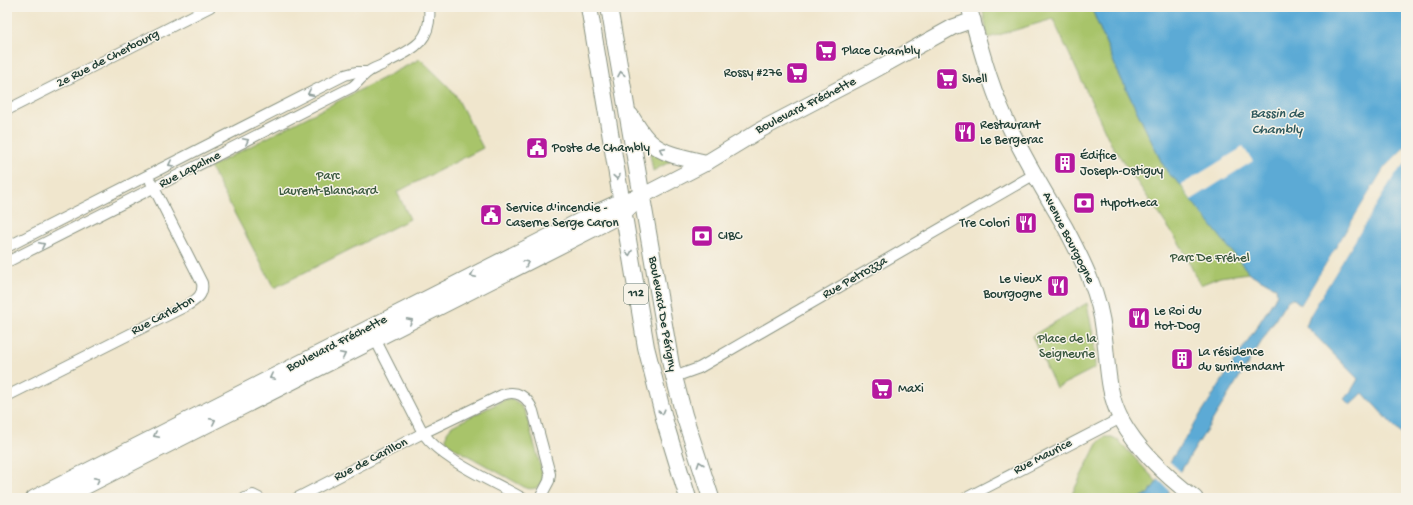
<svg xmlns="http://www.w3.org/2000/svg" width="1413" height="505" viewBox="0 0 1413 505" font-family="'Gochi Hand',sans-serif">
<style>
.green{fill:#a8c46a;stroke:#64804f}
.water{fill:#5baad5;stroke:#3d7484}
.pier{fill:#f0e6cd}
.lines{fill:none;stroke-linecap:round;stroke-linejoin:round}
.street-casing{stroke:#889280;stroke-width:12}
.secondary-casing{stroke:#889280;stroke-width:17}
.primary-casing{stroke:#889280;stroke-width:18}
.street{stroke:#fff;stroke-width:10}
.secondary{stroke:#fff;stroke-width:15}
.primary{stroke:#fff;stroke-width:16}
.oneway{stroke:#8f9e9a}
.labels{text-anchor:middle;dominant-baseline:central;stroke-width:3;stroke-linejoin:round;paint-order:stroke}
.shield{fill:#f7f3e8;stroke:#60746a;stroke-width:1}
.shield-label{font-size:12px;font-weight:bold;fill:#1f3d34}
.poi-label{font-size:13px;fill:#1f3d34;stroke:#f7f3e8;text-anchor:start}
.street-label{font-size:13px;fill:#1f3d34;stroke:#f7f3e8}
.park-label{font-size:13px;fill:#3a583f;stroke:#f7f3e8}
.water-label{font-size:14px;font-style:italic;fill:#2e585c;stroke:#f7f3e8}
</style>
<rect width="100%" height="100%" fill="#f7f3e8"/>
<filter id="ink" filterUnits="userSpaceOnUse"><feTurbulence type="fractalNoise" baseFrequency=".025" numOctaves="2"/><feDisplacementMap in="SourceGraphic" scale="8" xChannelSelector="R" yChannelSelector="G"/><feConvolveMatrix kernelMatrix="1 2 1 2 8 2 1 2 1" color-interpolation-filters="sRGB"/></filter>
<filter id="wash" filterUnits="userSpaceOnUse"><feTurbulence type="fractalNoise" baseFrequency=".012" numOctaves="4" result="noise"/><feDisplacementMap in="SourceGraphic" scale="16" xChannelSelector="R" yChannelSelector="G"/><feGaussianBlur stdDeviation="0.9" result="paint"/><feColorMatrix in="noise" values="0 0 0 0 0 0 0 0 0 0 0 0 0 0 0 0 0 1.4 0 .05"/><feComposite in="paint" operator="in"/></filter>
<g filter="url(#wash)">
<rect width="100%" height="100%" fill="#f0e6cd"/>
<g class="green">
<polygon points="982,7 1091,7 1117,70 1161,161 1168,173 1181,185 1249,273 1220,277 1200,285 1181,246 1111,144 1053,19 988,38"/>
<polygon points="420,59 444,82 455,94 483,148 397,192 410,219 274,288 210,167"/>
<polygon points="649,148 671,161 653,171"/>
<polygon points="1087,303 1094,341 1095,368 1056,388 1032,336"/>
<path d="M506,399H510L517,402L525,411L543,475C544,485 536,491 526,488L451,446L446,440L447,432L452,426Z"/>
<polygon points="1104,437 1112,437 1118,440 1157,482 1148,494 1140,498 1070,498 1097,444"/>
</g>
<g class="water">
<polygon points="1091,7 1406,7 1406,146 1385,167 1301,305 1294,299 1289,299 1285,304 1169,490 1167,498 1140,498 1148,494 1157,482 1274,300 1277,294 1276,288 1249,273 1191,200 1181,185 1168,173 1161,161 1117,70"/>
<polygon points="1406,163 1406,439 1363,393 1350,405 1344,399 1351,391 1358,379 1306,326 1310,315 1394,175"/>
</g>
<g class="pier">
<polygon points="1406,146 1406,148 1386,169 1302,307 1301,305 1385,167"/>
<polygon points="1243,147 1253,161 1191,200 1181,185"/>
<polygon points="1406,161 1406,163 1394,176 1310,315 1308,313 1392,174"/>
<polygon points="1168,460 1182,473 1171,492 1157,478"/>
</g>
</g>
<g filter="url(#ink)">
<g class="lines">
<g class="street-casing">
<g id="street">
<polyline points="7,110 210,7"/>
<polyline points="7,247 345,75 356,72 368,72"/>
<path d="M7,262L352,87C358,83 362,76 368,72C372,69 378,67 382,65C410,50 433,44 429,7"/>
<path d="M373,335L423,433C444,462 491,480 522,498"/>
<polyline points="674,377 699,368 1035,174"/>
<path d="M7,396L188,305C197,299 204,295 202,283L151,182"/>
<polyline points="245,498 253,495 259,498"/>
<path d="M297,498L423,433L502,395C517,389 528,397 533,411L550,474L549,481L540,498"/>
<polyline points="966,498 1121,418"/>
</g>
</g>
<g class="secondary-casing">
<g id="secondary">
<path d="M969,7C981,50 992,93 1012,132C1028,165 1047,196 1065,227C1074,244 1083,261 1090,279C1097,296 1102,315 1104,334C1108,363 1107,393 1121,419C1138,450 1167,477 1195,498"/>
<polyline points="34,498 595,213 621,201 642,196 706,163 762,129 873,71 953,27 973,20"/>
<polyline points="63,498 623,214 632,205"/>
</g>
</g>
<g class="primary-casing">
<g id="primary">
<polyline points="589,7 646,347 666,426 688,498"/>
<polyline points="609,7 671,365 684,415 711,498"/>
<path d="M630,115C636,124 642,136 651,143C666,156 687,158 706,163"/>
</g>
</g>
<use href="#street" class="street"/>
<use href="#secondary" class="secondary"/>
<use href="#primary" class="primary"/>
</g>
<defs><path id="oneway-chevron" d="M-2-3.5L2.5 0L-2 3.5" fill="none" stroke-width="1.6" stroke-linecap="round" stroke-linejoin="round"/></defs>
<g class="oneway">
<use href="#oneway-chevron" transform="translate(621 74) rotate(-100)"/>
<use href="#oneway-chevron" transform="translate(310 93) rotate(153)"/>
<use href="#oneway-chevron" transform="translate(246 141) rotate(-27)"/>
<use href="#oneway-chevron" transform="translate(662 150) rotate(-152)"/>
<use href="#oneway-chevron" transform="translate(171 164) rotate(153)"/>
<use href="#oneway-chevron" transform="translate(617 177) rotate(80)"/>
<use href="#oneway-chevron" transform="translate(42 245) rotate(-27)"/>
<use href="#oneway-chevron" transform="translate(629 253) rotate(80)"/>
<use href="#oneway-chevron" transform="translate(526 263) rotate(-27)"/>
<use href="#oneway-chevron" transform="translate(473 275) rotate(153)"/>
<use href="#oneway-chevron" transform="translate(410 321) rotate(-27)"/>
<use href="#oneway-chevron" transform="translate(343 355) rotate(-27)"/>
<use href="#oneway-chevron" transform="translate(272 377) rotate(153)"/>
<use href="#oneway-chevron" transform="translate(662 412) rotate(75)"/>
<use href="#oneway-chevron" transform="translate(213 421) rotate(-27)"/>
<use href="#oneway-chevron" transform="translate(156 435) rotate(153)"/>
<use href="#oneway-chevron" transform="translate(700 464) rotate(-109)"/>
<use href="#oneway-chevron" transform="translate(97 480) rotate(-27)"/>
</g>
</g>
<defs>
<g id="supermarket-square" transform="scale(1.15)"><rect x="-9" y="-9" width="18" height="18" rx="4" fill="#b5179e" stroke="#f7f3e8"/><path d="M-6-5.5h2.5l.6 2H6L4.5 2H-2.5L-4.4-4H-6ZM-1.5 3.2a1.3 1.3 0 1 0 .1 0ZM3 3.2a1.3 1.3 0 1 0 .1 0Z" fill="#fff"/></g>
<g id="restaurant-square" transform="scale(1.15)"><rect x="-9" y="-9" width="18" height="18" rx="4" fill="#b5179e" stroke="#f7f3e8"/><path d="M-5-6h1v4h1v-4h1v4h1v-4h1v5L-1.5 .5V6h-2V.5L-5-1ZM5-6V6H3V1.5H1.5Q1.5-4 5-6Z" fill="#fff"/></g>
<g id="civic-square" transform="scale(1.15)"><rect x="-9" y="-9" width="18" height="18" rx="4" fill="#b5179e" stroke="#f7f3e8"/><path d="M-.6-6.5H3V-4.5H.6V-3L4-1V1h2V6H-6V1h2V-1L-.6-3ZM-1.2 2.5V6h2.4V2.5Z" fill="#fff"/></g>
<g id="building-square" transform="scale(1.15)"><rect x="-9" y="-9" width="18" height="18" rx="4" fill="#b5179e" stroke="#f7f3e8"/><path d="M-4-6H4V6H1V3H-1V6H-4ZM-2.5-4.3h1.7v1.8h-1.7ZM.8-4.3h1.7v1.8H.8ZM-2.5-1h1.7V.8h-1.7ZM.8-1h1.7V.8H.8Z" fill="#fff"/></g>
<g id="bank-square" transform="scale(1.15)"><rect x="-9" y="-9" width="18" height="18" rx="4" fill="#b5179e" stroke="#f7f3e8"/><path d="M-6-4H6V4H-6ZM0-2.3a2.3 2.3 0 1 0 0 4.6a2.3 2.3 0 1 0 0-4.6Z" fill="#fff"/></g>
</defs>
<g fill-rule="evenodd">
<use href="#supermarket-square" x="826" y="51"/>
<use href="#supermarket-square" x="797" y="73"/>
<use href="#supermarket-square" x="947" y="79"/>
<use href="#restaurant-square" x="965" y="132"/>
<use href="#civic-square" x="537" y="148"/>
<use href="#building-square" x="1065" y="163"/>
<use href="#bank-square" x="1084" y="203"/>
<use href="#civic-square" x="491" y="215"/>
<use href="#restaurant-square" x="1026" y="223"/>
<use href="#bank-square" x="702" y="236"/>
<use href="#restaurant-square" x="1058" y="286"/>
<use href="#restaurant-square" x="1139" y="318"/>
<use href="#building-square" x="1182" y="359"/>
<use href="#supermarket-square" x="882" y="389"/>
</g>
<g class="labels">
<rect class="shield" x="624" y="284" width="24" height="20" rx="3"/>
<g class="shield-label">
<text x="636" y="294">112</text>
</g>
<g class="poi-label">
<text x="842" y="51">Place Chambly</text>
<text x="782" y="73" text-anchor="end">Rossy #276</text>
<text x="962" y="79">Shell</text>
<text x="980" y="125">Restaurant<tspan x="980" dy="15">Le Bergerac</tspan></text>
<text x="552" y="148">Poste de Chambly</text>
<text x="1080" y="156">Édifice<tspan x="1080" dy="15">Joseph-Ostiguy</tspan></text>
<text x="1100" y="203">Hypotheca</text>
<text x="506" y="208">Service d'incendie -<tspan x="506" dy="15">Caserne Serge Caron</tspan></text>
<text x="1010" y="223" text-anchor="end">Tre Colori</text>
<text x="718" y="236">CIBC</text>
<text x="1042" y="279" text-anchor="end">Le vieux<tspan x="1042" dy="15">Bourgogne</tspan></text>
<text x="1154" y="311">Le Roi du<tspan x="1154" dy="15">Hot-Dog</tspan></text>
<text x="1198" y="352">La résidence<tspan x="1198" dy="15">du surintendant</tspan></text>
<text x="898" y="389">Maxi</text>
</g>
<g class="street-label">
<text transform="translate(108 59) rotate(-27)">2e Rue de Cherbourg</text>
<text transform="translate(806 106) rotate(-27)">Boulevard Fréchette</text>
<text transform="translate(190 170) rotate(-27)">Rue Lapalme</text>
<text transform="translate(1068 238) rotate(63)">Avenue Bourgogne</text>
<text transform="translate(855 278) rotate(-30)">Rue Petrozza</text>
<text transform="translate(662 314) rotate(80)">Boulevard De Périgny</text>
<text transform="translate(163 316) rotate(-28)">Rue Carleton</text>
<text transform="translate(337 344) rotate(-27)">Boulevard Fréchette</text>
<text transform="translate(1043 457) rotate(-27)">Rue Maurice</text>
<text transform="translate(371 460) rotate(-27)">Rue de Carillon</text>
</g>
<g class="park-label">
<text x="328" y="176">Parc<tspan x="328" dy="15">Laurent-Blanchard</tspan></text>
<text x="1210" y="258">Parc De Fréhel</text>
<text x="1067" y="339">Place de la<tspan x="1067" dy="15">Seigneurie</tspan></text>
</g>
<g class="water-label">
<text x="1277" y="114">Bassin de<tspan x="1277" dy="16">Chambly</tspan></text>
</g>
</g>
<rect width="1413" height="505" fill="none" stroke="#f7f3e8" stroke-width="24"/>
</svg>
